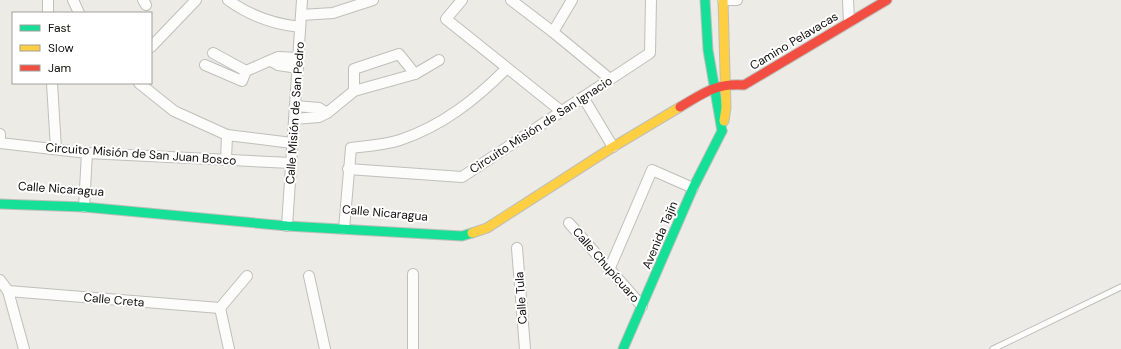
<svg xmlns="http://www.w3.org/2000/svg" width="1121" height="349" viewBox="0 0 1121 349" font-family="'DM Sans',sans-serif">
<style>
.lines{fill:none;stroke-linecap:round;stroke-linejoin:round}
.lane-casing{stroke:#bfbfbb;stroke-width:7}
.street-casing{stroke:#bfbfbb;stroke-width:12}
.fast-casing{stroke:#bfbfbb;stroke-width:11}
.slow-casing{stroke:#bfbfbb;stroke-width:11}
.jam-casing{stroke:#bfbfbb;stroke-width:11}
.lane{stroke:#fcfcfb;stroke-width:5}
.street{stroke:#fcfcfb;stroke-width:10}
.fast{stroke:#16e098;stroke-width:9}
.slow{stroke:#ffcf43;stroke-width:9}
.jam{stroke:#f24e42;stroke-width:9}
.labels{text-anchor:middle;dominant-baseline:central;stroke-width:4;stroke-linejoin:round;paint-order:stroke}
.street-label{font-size:12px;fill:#100f0d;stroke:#fff}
</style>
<rect width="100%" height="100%" fill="#ecebe6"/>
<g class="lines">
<g class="lane-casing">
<polyline id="lane" points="993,349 1121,287"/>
</g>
<g class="street-casing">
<g id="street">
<polyline points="48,0 48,13"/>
<polyline points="73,0 79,13"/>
<polyline points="143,0 146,5"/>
<path d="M228,0C250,16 273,24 300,27"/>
<polyline points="462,0 446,19 561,111"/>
<polyline points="511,0 553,32 610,79"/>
<polyline points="723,0 737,0"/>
<polyline points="848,0 849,22"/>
<polyline points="301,15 333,13 373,0"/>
<polyline points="553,32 572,0"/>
<polyline points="151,47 196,0"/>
<polyline points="213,53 246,71"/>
<polyline points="271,61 278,65 298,68"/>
<polyline points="205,65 242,81 246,71 278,57 298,58"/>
<polyline points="52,83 56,149"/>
<polyline points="139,83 174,111 227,135 292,143"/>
<polyline points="354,91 354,69 399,54 415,74"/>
<polyline points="583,97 613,147"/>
<polyline points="295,106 319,108 327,113"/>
<polyline points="294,119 319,117 327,113 354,91 415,74 439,60"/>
<polyline points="0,134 0,143 87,153 291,163"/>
<polyline points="226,160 227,135"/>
<polyline points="348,169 462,177 650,53 651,0"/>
<polyline points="84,207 87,153"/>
<polyline points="569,223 642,306"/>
<polyline points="287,226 302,0"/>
<path d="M344,229L351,148C367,146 385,145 400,140C442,126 475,100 506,69"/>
<polyline points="517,248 525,349"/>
<polyline points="609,270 652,170 693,188"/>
<polyline points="309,276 325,349"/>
<polyline points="0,280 8,291 24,349"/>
<polyline points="8,291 220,308"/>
<polyline points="220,308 247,276"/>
<polyline points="220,308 229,349"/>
<polyline points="413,349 413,274"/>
</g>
</g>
<g class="fast-casing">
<g id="fast">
<polyline points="705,0 708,50 722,131"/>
<polyline points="0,204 84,207 287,226 462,236 472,233"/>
<polyline points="623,349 693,188 722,131"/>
</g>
</g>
<g class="slow-casing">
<g id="slow">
<polyline points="723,0 726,108 724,121"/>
<polyline points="472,233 487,228 613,147 680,107"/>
</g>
</g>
<g class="jam-casing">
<path id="jam" d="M680,107C704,93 715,83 744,85L887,0"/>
</g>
<use href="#lane" class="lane"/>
<use href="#street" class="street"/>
<use href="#fast" class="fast"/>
<use href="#slow" class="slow"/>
<use href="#jam" class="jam"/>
</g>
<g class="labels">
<g class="street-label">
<text transform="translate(794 41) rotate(-31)">Camino Pelavacas</text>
<text transform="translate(295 113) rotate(-86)">Calle Misión de San Pedro</text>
<text transform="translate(541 125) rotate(-33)">Circuito Misión de San Ignacio</text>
<text transform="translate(141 154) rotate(4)">Circuito Misión de San Juan Bosco</text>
<text transform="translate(61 189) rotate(4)">Calle Nicaragua</text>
<text transform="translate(385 213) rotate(5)">Calle Nicaragua</text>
<text transform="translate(660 235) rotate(-67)">Avenida Tajín</text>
<text transform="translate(606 265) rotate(49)">Calle Chupícuaro</text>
<text transform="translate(521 298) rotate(-94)">Calle Tula</text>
<text transform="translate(114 300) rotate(5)">Calle Creta</text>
</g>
</g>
<rect x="12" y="12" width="140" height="72" fill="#ffffff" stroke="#9f9f9e"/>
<rect x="20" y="25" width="20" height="6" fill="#16e098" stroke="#9f9f9e"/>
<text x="48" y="32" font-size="12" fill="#100f0d">Fast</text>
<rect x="20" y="45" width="20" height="6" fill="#ffcf43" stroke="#9f9f9e"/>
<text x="48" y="52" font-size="12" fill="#100f0d">Slow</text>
<rect x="20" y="65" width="20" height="6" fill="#f24e42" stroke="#9f9f9e"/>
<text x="48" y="72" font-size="12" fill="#100f0d">Jam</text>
</svg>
